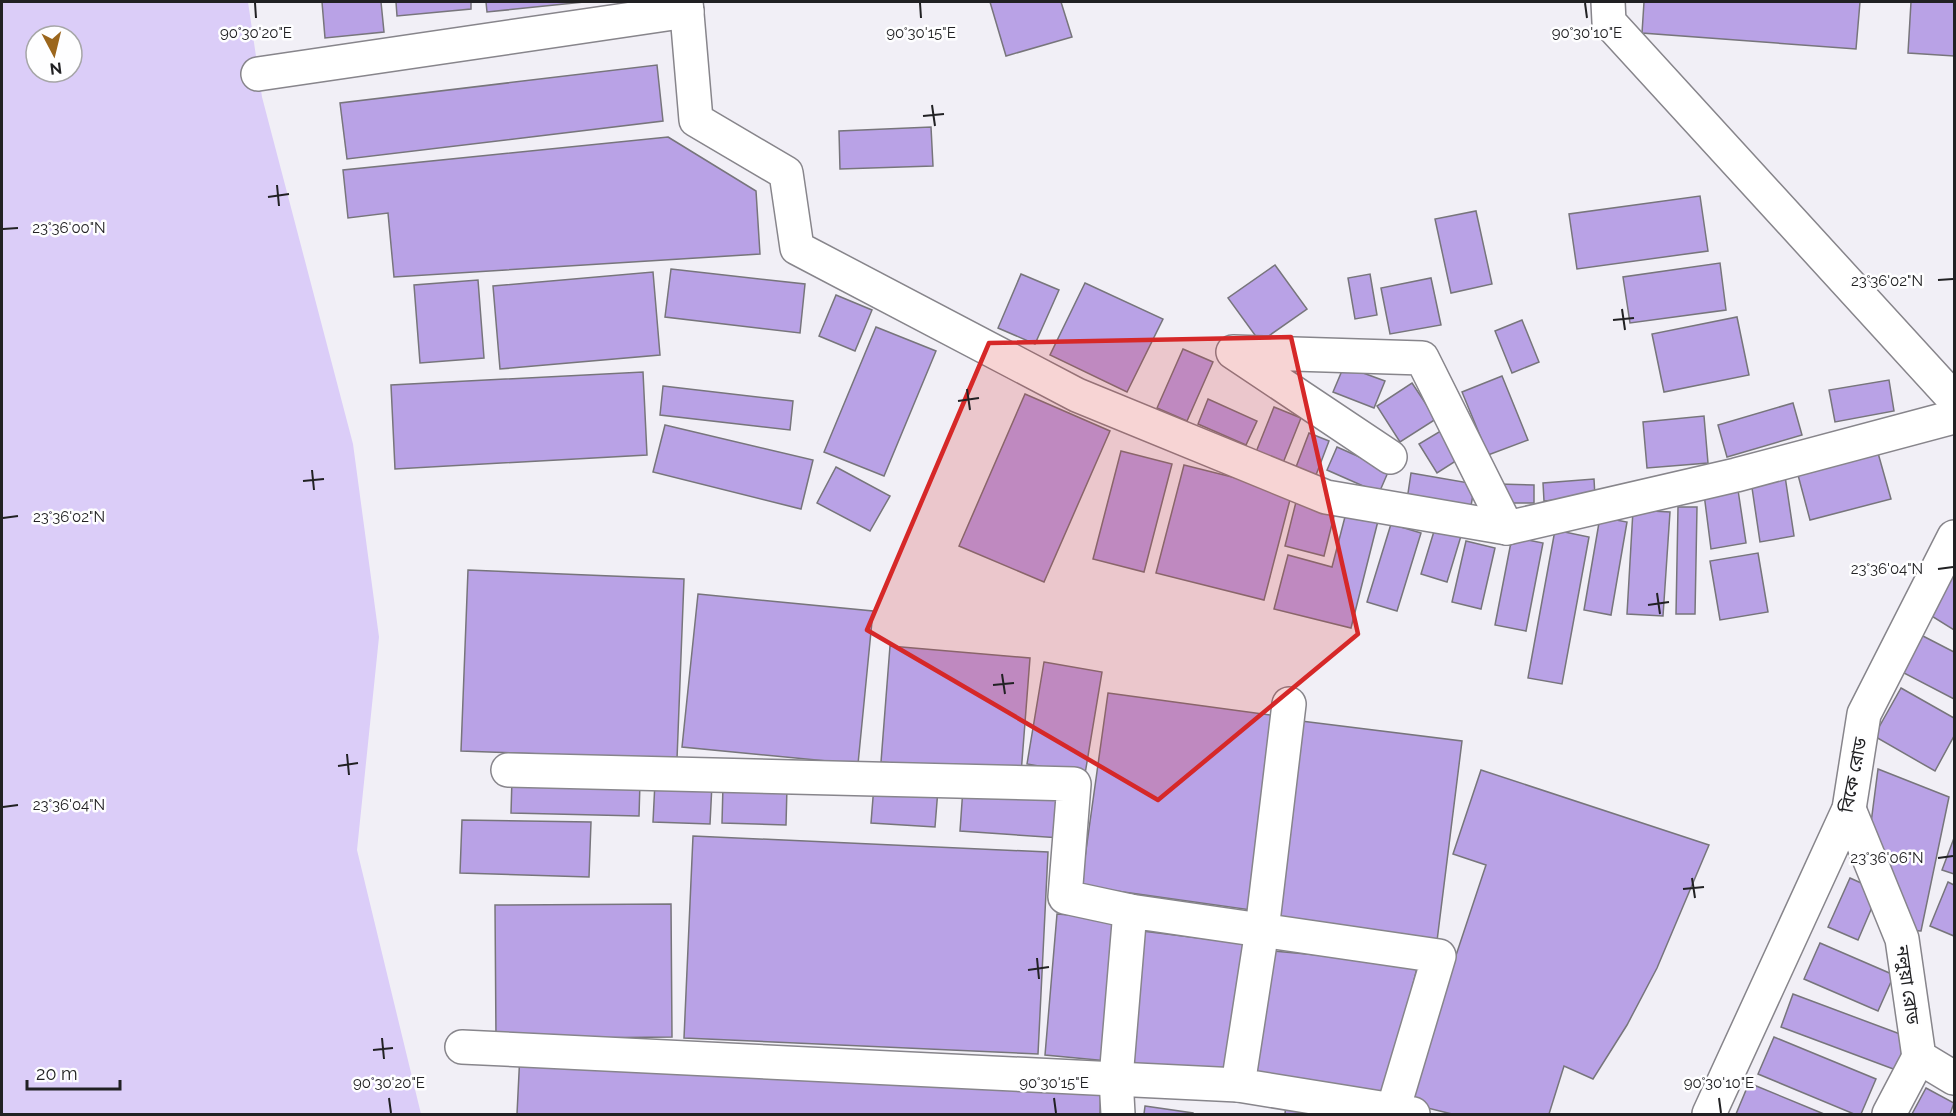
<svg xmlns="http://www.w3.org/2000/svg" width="1956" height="1116" viewBox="0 0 1956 1116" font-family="Raleway,'Noto Sans Bengali',sans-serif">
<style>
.water{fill:#dbcdf8;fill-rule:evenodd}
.building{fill:#b9a2e6;stroke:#77757b;stroke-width:1.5}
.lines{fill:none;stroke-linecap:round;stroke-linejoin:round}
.minor-casing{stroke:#87858b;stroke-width:36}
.minor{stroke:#fff;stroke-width:33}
.marked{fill:#d62828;fill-opacity:0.2;stroke:#d62828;stroke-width:4.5;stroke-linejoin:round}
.ticks{fill:none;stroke:#212123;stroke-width:2}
.labels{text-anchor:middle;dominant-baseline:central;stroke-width:5;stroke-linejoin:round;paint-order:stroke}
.street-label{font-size:18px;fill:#212123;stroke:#fefeff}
.ticks-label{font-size:15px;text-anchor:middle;fill:#212123;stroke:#fefeff;stroke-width:5;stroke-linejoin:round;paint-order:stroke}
</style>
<rect width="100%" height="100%" fill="#f1eff6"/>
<path class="water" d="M2,2H248L262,97L353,444L379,637L357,850L421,1114H2ZM36,36H72V72H36Z"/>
<g class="building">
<polygon points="322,2 381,2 384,32 325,38"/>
<polygon points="396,2 471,2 471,9 397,16"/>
<polygon points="486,2 584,2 487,12"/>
<polygon points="990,2 1061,2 1072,37 1006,56"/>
<polygon points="1644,2 1860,2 1856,49 1642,33"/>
<polygon points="1911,2 1954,2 1954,56 1908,53"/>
<polygon points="657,65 663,121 347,159 340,103"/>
<polygon points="931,127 933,166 840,169 839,131"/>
<polygon points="668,137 756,191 760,254 394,277 388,213 348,218 343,170"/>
<polygon points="1700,196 1708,251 1577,269 1569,214"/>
<polygon points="1476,211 1492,284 1451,293 1435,219"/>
<polygon points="1720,263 1726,310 1630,323 1623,277"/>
<polygon points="1275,265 1307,309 1260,342 1228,298"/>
<polygon points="671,269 805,284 800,333 665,317"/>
<polygon points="653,272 660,355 500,369 493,286"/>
<polygon points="1021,274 1059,290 1035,344 998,328"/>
<polygon points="1370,274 1377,315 1355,319 1348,278"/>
<polygon points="1431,278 1441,325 1390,334 1381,288"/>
<polygon points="478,280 484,358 420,363 414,285"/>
<polygon points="1085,283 1163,319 1127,392 1050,355"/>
<polygon points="836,295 872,310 855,351 819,336"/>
<polygon points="1737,317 1749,375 1664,392 1652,334"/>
<polygon points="1522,320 1539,362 1512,373 1495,331"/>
<polygon points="876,327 936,351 884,476 824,452"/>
<polygon points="1183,349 1213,362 1187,421 1157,408"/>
<polygon points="1344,366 1385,381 1374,408 1333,392"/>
<polygon points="643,372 647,455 395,469 391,385"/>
<polygon points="1502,376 1528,440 1488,455 1462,392"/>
<polygon points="1889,380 1894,411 1835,422 1829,390"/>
<polygon points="1412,383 1436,419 1400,442 1377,406"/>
<polygon points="663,386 793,401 790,430 660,415"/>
<polygon points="1025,394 1110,431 1044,582 959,546"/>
<polygon points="1208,399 1257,421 1246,445 1198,424"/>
<polygon points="1793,403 1802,435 1727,457 1718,425"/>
<polygon points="1274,407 1301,418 1283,463 1256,452"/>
<polygon points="1704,416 1708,463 1647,468 1643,422"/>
<polygon points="665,425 813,460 801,509 653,472"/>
<polygon points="1444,429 1462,457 1437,473 1419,444"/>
<polygon points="1309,433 1329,441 1316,475 1296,467"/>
<polygon points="1337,447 1389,470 1379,493 1327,470"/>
<polygon points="1121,451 1172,464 1144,572 1093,559"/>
<polygon points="1878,453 1891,499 1810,520 1798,475"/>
<polygon points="1184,465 1292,492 1264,600 1156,573"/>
<polygon points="836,467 890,496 870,531 817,503"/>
<polygon points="1411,473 1475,484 1470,511 1407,500"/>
<polygon points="1785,476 1794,536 1760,542 1751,481"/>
<polygon points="1594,479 1595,497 1544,501 1543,483"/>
<polygon points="1498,484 1534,485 1534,503 1498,503"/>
<polygon points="1738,490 1746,543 1711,549 1704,494"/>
<polygon points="1296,502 1335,512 1324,556 1285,546"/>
<polygon points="1678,507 1697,507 1695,614 1676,614"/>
<polygon points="1633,510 1670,512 1663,616 1627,614"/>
<polygon points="1346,513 1378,521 1351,628 1274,609 1288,555 1332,567"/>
<polygon points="1600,517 1627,522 1611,615 1584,610"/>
<polygon points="1391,524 1421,533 1397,611 1367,602"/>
<polygon points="1435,528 1461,536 1447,582 1421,574"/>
<polygon points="1555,530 1589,537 1562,684 1528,678"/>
<polygon points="1512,537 1543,543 1526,631 1495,625"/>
<polygon points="1466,541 1495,548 1481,609 1452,602"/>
<polygon points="1758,553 1768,612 1720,620 1710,561"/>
<polygon points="1954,559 1954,630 1922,610"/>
<polygon points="468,570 684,579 677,759 461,751"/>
<polygon points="698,594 873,611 858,764 682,747"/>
<polygon points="1921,635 1954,652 1954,699 1902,672"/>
<polygon points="890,646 1030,658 1021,774 881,762"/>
<polygon points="1044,662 1102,672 1085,774 1027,764"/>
<polygon points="1901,688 1954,718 1954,736 1935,771 1874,736"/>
<polygon points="1108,693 1278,716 1251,910 1081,886"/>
<polygon points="1301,721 1462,741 1437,941 1276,921"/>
<polygon points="1878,769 1949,797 1921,931 1904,930 1871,823"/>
<polygon points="1481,770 1709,845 1657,968 1627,1025 1593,1079 1564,1066 1549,1114 1452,1114 1407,1103 1486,865 1453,854"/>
<polygon points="512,779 640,782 639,816 511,813"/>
<polygon points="655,782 712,784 710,824 653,822"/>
<polygon points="723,785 787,787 786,825 722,823"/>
<polygon points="874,785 938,789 935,827 871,823"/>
<polygon points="963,788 1064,794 1061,838 960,831"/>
<polygon points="462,820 591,822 589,877 460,873"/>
<polygon points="693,836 1048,852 1038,1054 684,1038"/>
<polygon points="1954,838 1954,874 1942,870"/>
<polygon points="1850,878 1879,891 1858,940 1828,927"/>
<polygon points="1948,882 1954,885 1954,936 1930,926"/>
<polygon points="671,904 672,1037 496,1039 495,905"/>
<polygon points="1057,914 1120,919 1108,1061 1045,1055"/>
<polygon points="1142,931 1248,944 1231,1076 1125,1063"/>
<polygon points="1820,943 1894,975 1878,1011 1804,979"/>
<polygon points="1273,951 1418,964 1385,1097 1253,1074"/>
<polygon points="1793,994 1908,1037 1896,1070 1781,1027"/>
<polygon points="1774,1037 1876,1079 1861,1114 1854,1114 1758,1074"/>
<polygon points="520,1053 1101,1083 1100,1114 517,1114"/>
<polygon points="1749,1083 1824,1114 1736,1114"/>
<polygon points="1926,1088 1954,1103 1950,1114 1912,1114"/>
<polygon points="1286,1103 1371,1114 1285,1114"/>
<polygon points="1145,1106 1193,1113 1193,1114 1144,1114"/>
</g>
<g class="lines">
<g class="minor-casing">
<g id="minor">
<polyline points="686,2 696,120 786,173 797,248 1077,395 1326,497 1507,528 1736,475 1954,417"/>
<polyline points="1608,2 1609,22 1954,399"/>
<polyline points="258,74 687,11"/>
<polyline points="1390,457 1233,352 1422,358 1507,528"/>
<polyline points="1289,704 1262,930 1238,1085 1393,1110"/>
<polyline points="508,770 1074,784 1065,897 1130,911"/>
<polyline points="1849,809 1902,939 1919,1057 1954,1078"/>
<polyline points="462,1047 1238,1085"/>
<polyline points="1118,1114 1116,1078 1130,911 1439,956 1393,1110 1413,1114"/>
<polyline points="1709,1114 1849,809 1864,714 1954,537"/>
<polyline points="1889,1114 1919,1057"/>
</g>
</g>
<use href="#minor" class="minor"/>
</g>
<path class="marked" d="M1291,337L1358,634L1158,800L867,630L989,343Z"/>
<path class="ticks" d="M255,3L256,18M920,3L921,18M1585,3L1587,18M932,105L935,126M923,116L944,114M277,185L279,206M268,197L289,194M3,229L18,228M1938,280L1953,279M1622,309L1625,330M1613,320L1634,318M967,389L970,410M958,401L979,398M312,470L314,490M303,481L324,479M3,518L18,516M1938,569L1953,567M1657,593L1660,614M1648,605L1669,602M1002,674L1005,694M993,685L1014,683M347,754L349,775M338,766L358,763M3,807L18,805M1938,858L1953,856M1692,878L1695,898M1683,889L1704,887M1037,958L1039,979M1028,970L1049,967M382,1038L384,1059M373,1050L393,1048M389,1098L391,1113M1054,1098L1056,1113M1719,1098L1721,1113"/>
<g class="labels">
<g class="street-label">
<text transform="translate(1853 775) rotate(-79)">বিকে রোড</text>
<text transform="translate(1908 985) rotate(82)">নলুয়া রোড</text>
</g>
</g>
<g class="ticks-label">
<text x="256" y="38">90°30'20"E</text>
<text x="921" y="38">90°30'15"E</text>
<text x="1587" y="38">90°30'10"E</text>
<text x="69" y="233">23°36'00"N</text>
<text x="1887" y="286">23°36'02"N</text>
<text x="69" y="522">23°36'02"N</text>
<text x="1887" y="574">23°36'04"N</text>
<text x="69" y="810">23°36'04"N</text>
<text x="1887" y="863">23°36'06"N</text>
<text x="389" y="1088">90°30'20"E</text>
<text x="1054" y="1088">90°30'15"E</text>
<text x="1719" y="1088">90°30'10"E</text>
</g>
<rect width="1956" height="1116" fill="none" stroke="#212123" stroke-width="6"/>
<g transform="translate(54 54) rotate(173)"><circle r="28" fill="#fefeff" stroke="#a6a6a7" stroke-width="1.5"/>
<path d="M0-4.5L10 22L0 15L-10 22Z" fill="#9b661d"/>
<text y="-9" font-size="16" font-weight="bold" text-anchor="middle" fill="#212123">N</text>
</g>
<path d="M27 1080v9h93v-9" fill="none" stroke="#212123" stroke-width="3"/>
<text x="36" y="1080" font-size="18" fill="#212123" stroke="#fefeff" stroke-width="4.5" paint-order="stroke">20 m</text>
</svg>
